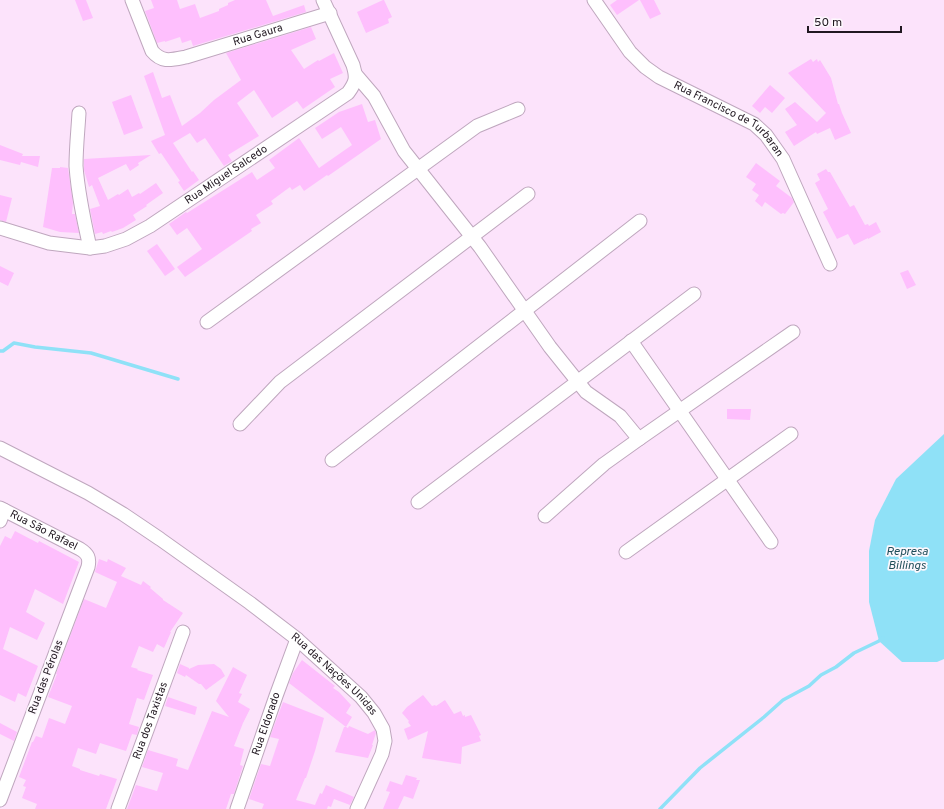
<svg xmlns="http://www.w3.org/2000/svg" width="944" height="809" viewBox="0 0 944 809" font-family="Overpass,sans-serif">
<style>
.water{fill:#8fe1f7}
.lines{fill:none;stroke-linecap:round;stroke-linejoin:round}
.stream{stroke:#8fe1f7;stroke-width:3.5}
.building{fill:#febffd}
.minor-casing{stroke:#bfa7be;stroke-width:15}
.minor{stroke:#fff;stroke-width:13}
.labels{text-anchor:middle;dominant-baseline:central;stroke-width:3.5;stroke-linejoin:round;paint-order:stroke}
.street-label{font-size:11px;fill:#211821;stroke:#fdf8fd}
.water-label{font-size:12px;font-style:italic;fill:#1f4e5a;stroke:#fdf8fd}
</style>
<rect width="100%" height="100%" fill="#fce3fb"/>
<polygon class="water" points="944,434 944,659 937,662 902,662 879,641 869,602 869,551 875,520 896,479"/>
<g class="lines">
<g class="stream">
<polyline points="0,351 3,351 14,343 35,347 91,353 178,379"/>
<polyline points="660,809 700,768 764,717 783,700 809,686 821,675 836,667 854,653 879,641 883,638"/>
</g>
</g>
<g class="building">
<polygon points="75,0 86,0 93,18 83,21"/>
<polygon points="151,0 177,0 180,9 195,4 200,18 219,11 219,9 228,5 228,3 235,0 266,0 273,16 304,5 306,12 193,46 191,40 182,43 180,37 165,42 165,41 157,43 145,11 154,8"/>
<polygon points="383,0 384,0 392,17 388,19 389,23 366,33 357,12"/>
<polygon points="617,0 639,0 617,15 610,5"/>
<polygon points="640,0 654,0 661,14 650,19"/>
<polygon points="311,27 316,39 291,50 304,69 318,60 319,61 334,53 343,73 330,79 335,87 303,109 297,101 272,118 254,90 237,103 259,136 228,155 232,161 224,166 205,138 197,143 190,133 173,143 192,172 193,171 199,180 184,191 178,182 180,181 161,153 159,154 151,141 165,135 144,76 153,72 162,98 170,95 182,126 200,113 214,100 241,80 226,53"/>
<polygon points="811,59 813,62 817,59 818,62 820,60 831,78 838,104 839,104 842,113 851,133 835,140 830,128 817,134 816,132 794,146 785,132 797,125 785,109 795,102 817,122 826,113 788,73"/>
<polygon points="770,85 785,98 772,113 765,107 760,113 752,106"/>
<polygon points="131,95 143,128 124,135 112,102"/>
<polygon points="362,104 368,122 375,120 381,139 328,176 327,175 304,191 300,185 292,190 290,187 271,201 273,204 256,215 261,223 251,229 252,231 185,277 177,267 202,249 187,228 177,235 169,224 186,212 187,213 252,172 257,180 275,168 269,160 299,138 319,168 352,145 341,127 322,139 315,128 339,112"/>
<polygon points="0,145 23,154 22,156 40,156 38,167 21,162 20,165 0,160"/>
<polygon points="151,155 138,163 139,165 130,171 126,164 98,178 108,200 118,194 119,195 128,189 132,197 139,193 140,194 156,183 163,193 146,205 147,206 133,215 136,220 123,228 112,232 111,231 103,234 102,232 95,234 90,209 100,206 92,185 89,187 84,170 84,159"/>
<polygon points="756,163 780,181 776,186 792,198 794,202 785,214 783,213 781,214 765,202 762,207 755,201 759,195 752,190 756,184 746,177"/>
<polygon points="60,167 68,168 73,203 72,214 75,214 79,233 60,232 43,227 52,168 60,168"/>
<polygon points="826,169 828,172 830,172 850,207 854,205 865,225 868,224 869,226 876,222 881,232 868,239 868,238 854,245 848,234 837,239 823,212 828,209 815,183 820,180 817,174"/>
<polygon points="0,195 12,198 6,222 0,220"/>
<polygon points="157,244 175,269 165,276 147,251"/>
<polygon points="0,266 14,273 8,286 0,282"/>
<polygon points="908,270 916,285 907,289 900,273"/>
<polygon points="727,409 751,409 750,420 727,419"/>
<polygon points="15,531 38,543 39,541 79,562 63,604 35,589 26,612 45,623 37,640 10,627 3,649 38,666 26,697 18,693 15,702 0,695 0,546 5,536 11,539"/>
<polygon points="99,559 107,562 108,559 126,568 121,576 141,585 143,581 151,587 150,588 163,599 163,600 183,613 170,632 171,632 164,648 157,644 153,652 139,646 131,667 138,669 137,670 153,675 144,700 137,698 129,724 139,727 137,735 132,734 126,751 100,743 96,754 78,748 72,766 80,769 80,770 99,776 100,774 117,779 106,809 35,809 37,804 22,798 26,787 23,786 26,780 19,777 32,742 33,742 36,736 42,738 49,718 65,724 72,706 48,697 57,674 56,674 84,599 106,608 117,582 95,572"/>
<polygon points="302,660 335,686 333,688 339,692 351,705 346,713 352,717 346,727 348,728 349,726 368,734 375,730 376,733 372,745 373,745 368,758 335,752 344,727 346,727 289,683 293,673"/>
<polygon points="180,664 189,668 189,669 198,665 214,664 221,669 225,676 206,690 201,684 199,684 186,675 185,677 177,673"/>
<polygon points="233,667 247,675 239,693 242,694 238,702 250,709 243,723 234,746 244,749 240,765 243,766 234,794 231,794 226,809 127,809 136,785 157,791 163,773 142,767 148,750 178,759 176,766 188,770 212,711 229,717 216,701"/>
<polygon points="423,695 432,706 435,705 436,706 445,700 454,714 461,711 463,716 465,715 465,717 471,715 481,735 479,736 481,741 462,747 461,764 422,758 428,731 408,740 404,729 411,726 408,722 409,721 402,713 407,707"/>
<polygon points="168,697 197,707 195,715 165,706"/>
<polygon points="283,702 324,718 315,751 306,778 305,778 296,800 315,805 320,793 322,794 326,785 354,797 350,805 334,799 331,807 328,806 327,809 262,809 264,804 249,799 261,764 270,766 279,739 270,737"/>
<polygon points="0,723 17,732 14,741 0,734"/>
<polygon points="406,775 417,778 416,780 420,780 413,799 404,796 398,809 383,809 390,792 386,791 390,781 402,785"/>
</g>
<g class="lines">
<g class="minor-casing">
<g id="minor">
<path id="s1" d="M132,0L152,51C162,63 171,60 186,57L330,13"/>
<path id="s2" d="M594,0L630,52L645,67L659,77L754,124L766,135L783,159L830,264"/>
<polyline points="356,75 374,96 404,151 480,247 550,347 586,392 620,416 639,439"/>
<path d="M79,113C78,130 76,148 76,166C78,194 84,221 90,248"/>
<path id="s3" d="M0,228L49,243L90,248L105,246L126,239L150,226L348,93C356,82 357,78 353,65L323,0"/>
<polyline points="207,322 477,126 518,109"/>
<polyline points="631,341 771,542"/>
<polyline points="240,424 280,382 528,194"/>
<path id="s4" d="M0,448L88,493L123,514L160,539L250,603L297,639L361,697L374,713L383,729L385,741L382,754L357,809"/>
<polyline points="332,460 640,221"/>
<polyline points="418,502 694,294"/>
<path id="s5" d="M0,508L80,549C88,554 90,558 88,567L0,800"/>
<polyline points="545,516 604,464 639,439 793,332"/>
<polyline points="0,521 4,510"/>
<polyline points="626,552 791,434"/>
<path id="s6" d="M118,809L183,632"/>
<path id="s7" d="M237,809L276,696L297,639"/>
</g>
</g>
<use href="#minor" class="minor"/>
</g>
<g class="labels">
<g class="street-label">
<text stroke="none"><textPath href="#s1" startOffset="167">Rua Gaura</textPath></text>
<text stroke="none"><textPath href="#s2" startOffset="184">Rua Francisco de Turbaran</textPath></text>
<text stroke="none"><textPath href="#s3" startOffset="249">Rua Miguel Salcedo</textPath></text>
<text stroke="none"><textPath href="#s5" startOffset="49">Rua São Rafael</textPath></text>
<text stroke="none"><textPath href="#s4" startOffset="405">Rua das Nações Unidas</textPath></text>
<text transform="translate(46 677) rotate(-69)">Rua das Pérolas</text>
<text stroke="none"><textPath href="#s6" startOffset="94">Rua dos Taxistas</textPath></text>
<text stroke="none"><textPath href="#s7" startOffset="90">Rua Eldorado</textPath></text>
</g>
<g class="water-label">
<text x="907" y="552">Represa<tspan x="907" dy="14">Billings</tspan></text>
</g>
</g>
<path d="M808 26v6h93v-6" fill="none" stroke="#211821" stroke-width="2"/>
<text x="814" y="26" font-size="12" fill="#211821" stroke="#fdf8fd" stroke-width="3" paint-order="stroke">50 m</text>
</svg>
